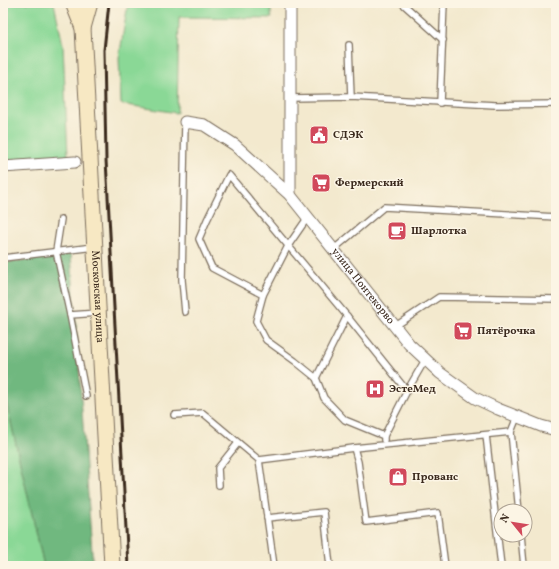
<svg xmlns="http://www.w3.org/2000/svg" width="559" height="569" viewBox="0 0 559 569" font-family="Vollkorn,serif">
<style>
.green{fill:#8ad896;stroke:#62815a}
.forest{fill:#6fb87f;stroke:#55714e}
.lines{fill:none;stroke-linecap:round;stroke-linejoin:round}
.lane-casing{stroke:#7b6d5c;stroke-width:8}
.street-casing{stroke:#7b6d5c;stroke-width:13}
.secondary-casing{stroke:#7b6d5c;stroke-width:17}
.lane{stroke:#fff;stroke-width:5.5}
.street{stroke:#fff;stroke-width:11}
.secondary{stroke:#f7e8c3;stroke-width:15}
.rail{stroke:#3b2a1e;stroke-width:3}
.labels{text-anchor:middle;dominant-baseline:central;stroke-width:3;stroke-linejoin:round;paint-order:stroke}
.poi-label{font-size:11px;font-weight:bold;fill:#3b2a1e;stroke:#fcf5e5;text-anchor:start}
.street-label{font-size:11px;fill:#3b2a1e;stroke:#fcf5e5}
</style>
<rect width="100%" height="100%" fill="#fcf5e5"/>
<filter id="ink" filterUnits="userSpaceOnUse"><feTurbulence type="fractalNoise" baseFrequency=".025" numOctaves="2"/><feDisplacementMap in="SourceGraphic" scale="8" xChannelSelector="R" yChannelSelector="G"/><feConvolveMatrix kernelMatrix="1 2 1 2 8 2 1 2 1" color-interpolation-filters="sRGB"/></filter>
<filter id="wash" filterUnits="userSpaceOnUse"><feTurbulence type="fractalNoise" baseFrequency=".012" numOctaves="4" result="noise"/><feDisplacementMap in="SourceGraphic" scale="16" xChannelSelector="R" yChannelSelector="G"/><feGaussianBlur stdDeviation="0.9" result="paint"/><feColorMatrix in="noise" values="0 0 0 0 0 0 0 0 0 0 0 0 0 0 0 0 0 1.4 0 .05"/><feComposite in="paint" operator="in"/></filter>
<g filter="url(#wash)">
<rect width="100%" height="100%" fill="#f3e9ce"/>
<g class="green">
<polygon points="3,3 54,3 63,45 68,157 3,163"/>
<polygon points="128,3 271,3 271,15 272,18 179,17 177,113 121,104 119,58"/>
<polygon points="3,388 44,566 3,566"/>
</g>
<polygon class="forest" points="71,254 93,566 44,566 3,388 3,263"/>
</g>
<g filter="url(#ink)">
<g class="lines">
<g class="lane-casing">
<g id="lane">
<polyline points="402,3 443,40"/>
<polyline points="349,45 351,97"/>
<polyline points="290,98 351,97 495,105 556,104"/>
<polyline points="440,103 444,3"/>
<polyline points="61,219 56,251 70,315 98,313"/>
<polyline points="334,249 384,207 556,217"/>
<polyline points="3,258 94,247"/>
<polyline points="263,295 288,246 308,217"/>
<polyline points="185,312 182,280 185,122"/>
<polyline points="70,315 86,396"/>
<polyline points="394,327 439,297 556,299"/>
<polyline points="316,378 347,316"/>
<polyline points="174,415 203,413 259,460 274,566"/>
<polyline points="517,417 511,432 519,511"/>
<polyline points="486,435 501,566"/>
<polyline points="384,436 345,420 324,398 316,378 295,361 266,340 256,321 263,295 212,268 199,239 207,220 229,175 347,316 407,391"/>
<polyline points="384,440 384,436 407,391 425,360"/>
<polyline points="354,448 358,462 366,522 438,513 445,566"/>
<polyline points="259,460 354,448 511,432"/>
<polyline points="219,485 218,468 238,443"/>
<polyline points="267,518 324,512 330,566"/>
<polyline points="521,535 524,566"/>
</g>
</g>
<g class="street-casing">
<g id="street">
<path id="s1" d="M185,122L204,125L235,145L290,195L409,344L440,373L475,398L498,409L541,426L556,430"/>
<polyline points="3,167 75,162"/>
<polyline points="290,195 290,3"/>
</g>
</g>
<g class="secondary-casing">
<g id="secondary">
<polyline points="73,3 83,28"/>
<path id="s2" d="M90,3L83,28L112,566"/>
</g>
</g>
<use href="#lane" class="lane"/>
<use href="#street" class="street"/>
<use href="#secondary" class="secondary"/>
<polyline class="rail" points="109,3 104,50 106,160 128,566"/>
</g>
</g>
<defs>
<g id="civic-square" transform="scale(1)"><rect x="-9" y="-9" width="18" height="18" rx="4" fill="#d1495b" stroke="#fcf5e5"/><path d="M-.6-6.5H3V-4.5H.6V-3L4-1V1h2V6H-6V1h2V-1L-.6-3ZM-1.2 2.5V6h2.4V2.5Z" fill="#fff"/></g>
<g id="supermarket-square" transform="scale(1)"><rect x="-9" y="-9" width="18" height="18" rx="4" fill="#d1495b" stroke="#fcf5e5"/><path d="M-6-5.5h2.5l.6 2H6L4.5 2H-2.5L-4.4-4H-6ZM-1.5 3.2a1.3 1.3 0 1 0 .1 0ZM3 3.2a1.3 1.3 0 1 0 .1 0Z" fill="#fff"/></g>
<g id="cafe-square" transform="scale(1)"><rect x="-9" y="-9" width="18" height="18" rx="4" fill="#d1495b" stroke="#fcf5e5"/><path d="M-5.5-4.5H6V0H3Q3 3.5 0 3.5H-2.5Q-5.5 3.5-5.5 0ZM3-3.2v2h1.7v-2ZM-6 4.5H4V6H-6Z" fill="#fff"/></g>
<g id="hospital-square" transform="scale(1)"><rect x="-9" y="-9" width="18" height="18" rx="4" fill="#d1495b" stroke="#fcf5e5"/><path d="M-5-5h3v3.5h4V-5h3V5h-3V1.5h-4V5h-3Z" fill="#fff"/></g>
<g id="shop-square" transform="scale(1)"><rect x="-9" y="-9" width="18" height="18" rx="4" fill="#d1495b" stroke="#fcf5e5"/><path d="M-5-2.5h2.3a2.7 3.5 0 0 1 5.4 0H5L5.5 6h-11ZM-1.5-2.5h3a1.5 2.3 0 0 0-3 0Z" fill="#fff"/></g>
</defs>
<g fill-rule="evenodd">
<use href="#civic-square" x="319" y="135"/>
<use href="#supermarket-square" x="321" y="183"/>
<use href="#cafe-square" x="397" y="231"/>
<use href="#supermarket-square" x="463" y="331"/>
<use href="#hospital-square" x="375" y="389"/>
<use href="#shop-square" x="398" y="477"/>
</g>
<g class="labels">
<g class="poi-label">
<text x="333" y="135">СДЭК</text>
<text x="335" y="183">Фермерский</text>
<text x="411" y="231">Шарлотка</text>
<text x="477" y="331">Пятёрочка</text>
<text x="389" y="389">ЭстеМед</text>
<text x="412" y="477">Прованс</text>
</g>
<g class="street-label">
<text stroke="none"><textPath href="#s1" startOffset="247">улица Понтекорво</textPath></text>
<text stroke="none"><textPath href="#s2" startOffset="295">Московская улица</textPath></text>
</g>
</g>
<rect width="559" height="569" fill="none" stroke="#fcf5e5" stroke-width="16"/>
<g transform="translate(513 523) rotate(300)"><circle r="19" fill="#fcf5e5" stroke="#afa495"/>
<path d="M0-3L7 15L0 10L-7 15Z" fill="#d1495b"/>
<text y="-6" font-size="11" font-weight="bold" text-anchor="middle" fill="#3b2a1e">N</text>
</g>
</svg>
